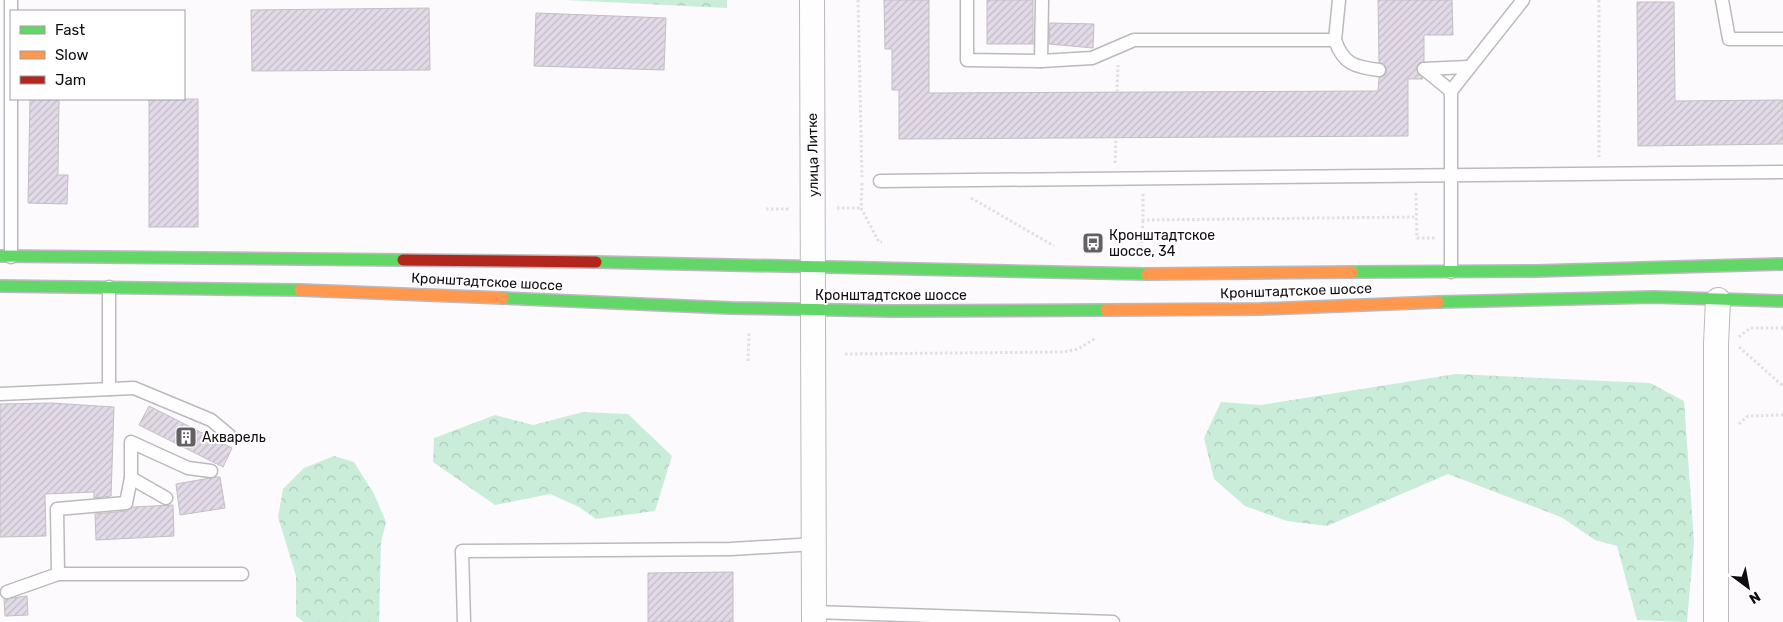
<svg xmlns="http://www.w3.org/2000/svg" width="1783" height="622" viewBox="0 0 1783 622" font-family="Rubik,sans-serif">
<style>
.forest{fill:url(#forest-crowns)}
.building{fill:url(#building-hatch);stroke:#c2bfc4}
.lines{fill:none;stroke-linecap:round;stroke-linejoin:round}
.lane-casing{stroke:#bcb9be;stroke-width:15}
.street-casing{stroke:#bcb9be;stroke-width:26}
.fast-casing{stroke:#bcb9be;stroke-width:14}
.slow-casing{stroke:#bcb9be;stroke-width:14}
.jam-casing{stroke:#bcb9be;stroke-width:14}
.path{stroke:#e1e0e1;stroke-width:3;stroke-dasharray:2.5 2.5;stroke-linecap:butt}
.lane{stroke:#fffeff;stroke-width:12}
.street{stroke:#fffeff;stroke-width:24}
.fast{stroke:#63d668;stroke-width:11}
.slow{stroke:#ff974d;stroke-width:11}
.jam{stroke:#b3261e;stroke-width:11}
.labels{text-anchor:middle;dominant-baseline:central;stroke-width:4;stroke-linejoin:round;paint-order:stroke}
.street-label{font-size:14px;fill:#110b13;stroke:#fff}
.poi-label{font-size:14px;fill:#110b13;stroke:#fff;text-anchor:start}
</style>
<defs>
<pattern id="forest-crowns" width="20" height="18" patternUnits="userSpaceOnUse" patternTransform="scale(1.25)"><rect width="20" height="18" fill="#c9edd8"/><path d="M2 6a3 3 0 1 1 6 0M12 15a3 3 0 1 1 6 0" fill="none" stroke="#accab8"/></pattern>
<pattern id="building-hatch" width="6" height="6" patternUnits="userSpaceOnUse" patternTransform="scale(1.25)"><rect width="6" height="6" fill="#e3dae8"/><path d="M-1 1l2-2M0 6l6-6M5 7l2-2" fill="none" stroke="#c2bac6"/></pattern>
</defs>
<rect width="100%" height="100%" fill="#fcfafd"/>
<g class="forest">
<polygon points="565,0 727,0 727,8"/>
<polygon points="1456,374 1650,383 1684,401 1694,542 1687,622 1637,620 1617,546 1595,540 1561,517 1448,474 1327,526 1287,521 1245,506 1214,479 1204,438 1221,402 1261,405"/>
<polygon points="583,412 628,414 672,456 655,511 596,519 579,507 550,494 495,505 433,462 434,438 495,415 533,425"/>
<polygon points="334,456 354,462 374,494 386,522 381,543 379,622 304,622 296,616 296,576 278,517 283,489 304,468"/>
</g>
<g class="building">
<polygon points="884,0 929,0 929,93 1378,91 1379,78 1385,75 1387,71 1384,64 1379,62 1378,0 1452,0 1453,35 1424,35 1424,61 1418,64 1416,69 1423,79 1408,79 1408,136 899,139 899,90 892,90 892,49 885,49"/>
<rect x="987" y="0" width="46" height="44"/>
<polygon points="1637,2 1674,2 1675,101 1783,100 1783,144 1638,146"/>
<polygon points="429,8 430,70 252,71 251,10"/>
<polygon points="536,13 666,18 664,70 534,66"/>
<polygon points="1050,23 1094,24 1093,48 1049,44"/>
<polygon points="30,99 59,99 58,175 68,175 67,204 28,203"/>
<rect x="149" y="99" width="49" height="128"/>
<polygon points="51,403 114,407 111,496 94,498 94,492 45,494 46,536 0,537 0,404"/>
<polygon points="149,406 232,448 223,467 139,425"/>
<polygon points="216,477 220,477 225,508 180,515 176,484"/>
<polygon points="173,505 174,536 96,540 95,514 127,511 133,507"/>
<polygon points="733,572 733,622 648,622 648,573"/>
<polygon points="27,596 28,615 5,616 4,599"/>
</g>
<g class="lines">
<g class="lane-casing">
<g id="lane">
<path d="M967,0V60L1041,61L1092,58L1134,40H1335C1343,64 1355,67 1379,70"/>
<polyline points="1722,0 1729,39 1783,39"/>
<polyline points="1335,40 1339,0"/>
<polyline points="1041,61 1042,0"/>
<polyline points="1424,69 1468,67"/>
<polyline points="1424,69 1451,91"/>
<polyline points="880,181 1783,172"/>
<polyline points="11,257 11,0"/>
<polyline points="1451,272 1451,91 1523,0"/>
<polyline points="109,287 109,389"/>
<polyline points="0,394 134,388 211,420 229,435"/>
<polyline points="131,478 131,442 188,468 211,471"/>
<polyline points="58,574 57,509 126,503 131,478 166,498"/>
<polyline points="7,592 58,574 242,574"/>
<polyline points="814,612 1113,622"/>
<polyline points="464,622 462,551 731,549 815,544"/>
</g>
</g>
<g class="street-casing">
<g id="street">
<polyline points="812,0 814,622"/>
<polyline points="1716,622 1716,344 1718,300"/>
</g>
</g>
<g class="fast-casing">
<g id="fast">
<polyline points="0,256 403,260"/>
<polyline points="596,262 1147,274"/>
<polyline points="1352,272 1536,271 1783,264"/>
<polyline points="0,286 300,290"/>
<polyline points="503,298 731,308 891,311 1106,310"/>
<polyline points="1438,302 1654,297 1783,301"/>
</g>
</g>
<g class="slow-casing">
<g id="slow">
<polyline points="1147,274 1352,272"/>
<polyline points="300,290 503,298"/>
<polyline points="1106,310 1261,309 1438,302"/>
</g>
</g>
<g class="jam-casing">
<polyline id="jam" points="403,260 596,262"/>
</g>
<g class="path">
<polyline points="858,0 862,177"/>
<polyline points="1599,0 1599,157"/>
<polyline points="1117,92 1118,65"/>
<polyline points="1115,163 1116,138"/>
<polyline points="862,183 861,208 879,242 882,242"/>
<polyline points="1416,193 1417,238 1435,238"/>
<polyline points="1143,194 1143,220 1416,217"/>
<polyline points="971,198 1054,246"/>
<polyline points="837,208 861,208"/>
<polyline points="766,209 790,209"/>
<polyline points="1141,248 1143,220"/>
<polyline points="1739,337 1750,328 1783,328"/>
<polyline points="1739,347 1783,386"/>
<polyline points="845,354 1064,352 1078,349 1096,338"/>
<polyline points="748,361 749,332"/>
<polyline points="1739,424 1748,416 1783,415"/>
</g>
<use href="#lane" class="lane"/>
<use href="#street" class="street"/>
<use href="#fast" class="fast"/>
<use href="#slow" class="slow"/>
<use href="#jam" class="jam"/>
</g>
<defs>
<g id="bus-square" transform="scale(1.125)"><rect x="-9" y="-9" width="18" height="18" rx="4" fill="#635f65" stroke="#fff"/><path d="M-5-6H5V4H4V6H2V4H-2V6H-4V4H-5ZM-3.5-4V0h7V-4ZM-3.5 1.2v1.5H-2V1.2ZM2 1.2v1.5H3.5V1.2Z" fill="#fff"/></g>
<g id="building-square" transform="scale(1.125)"><rect x="-9" y="-9" width="18" height="18" rx="4" fill="#635f65" stroke="#fff"/><path d="M-4-6H4V6H1V3H-1V6H-4ZM-2.5-4.3h1.7v1.8h-1.7ZM.8-4.3h1.7v1.8H.8ZM-2.5-1h1.7V.8h-1.7ZM.8-1h1.7V.8H.8Z" fill="#fff"/></g>
</defs>
<g fill-rule="evenodd">
<use href="#bus-square" x="1093" y="243"/>
<use href="#building-square" x="186" y="437"/>
</g>
<g class="labels">
<g class="street-label">
<text transform="translate(813 155) rotate(-91)">улица Литке</text>
<text transform="translate(487 282) rotate(3)">Кронштадтское шоссе</text>
<text transform="translate(1296 291) rotate(-2)">Кронштадтское шоссе</text>
<text x="891" y="295">Кронштадтское шоссе</text>
</g>
<g class="poi-label">
<text x="1109" y="235">Кронштадтское<tspan x="1109" dy="16">шоссе, 34</tspan></text>
<text x="202" y="437">Акварель</text>
</g>
</g>
<rect x="10" y="10" width="175" height="90" fill="#ffffff" stroke="#a09da1"/>
<rect x="20" y="26" width="25" height="8" fill="#63d668" stroke="#a09da1"/>
<text x="55" y="35" font-size="15" fill="#110b13">Fast</text>
<rect x="20" y="51" width="25" height="8" fill="#ff974d" stroke="#a09da1"/>
<text x="55" y="60" font-size="15" fill="#110b13">Slow</text>
<rect x="20" y="76" width="25" height="8" fill="#b3261e" stroke="#a09da1"/>
<text x="55" y="85" font-size="15" fill="#110b13">Jam</text>
<g transform="translate(1748 587) rotate(148)" stroke="#ffffff" stroke-width="4" paint-order="stroke">
<path d="M0-4L9 19L0 12L-9 19Z" fill="#110b13"/>
<text y="-8" font-size="14" font-weight="bold" text-anchor="middle" fill="#110b13">N</text>
</g>
</svg>
